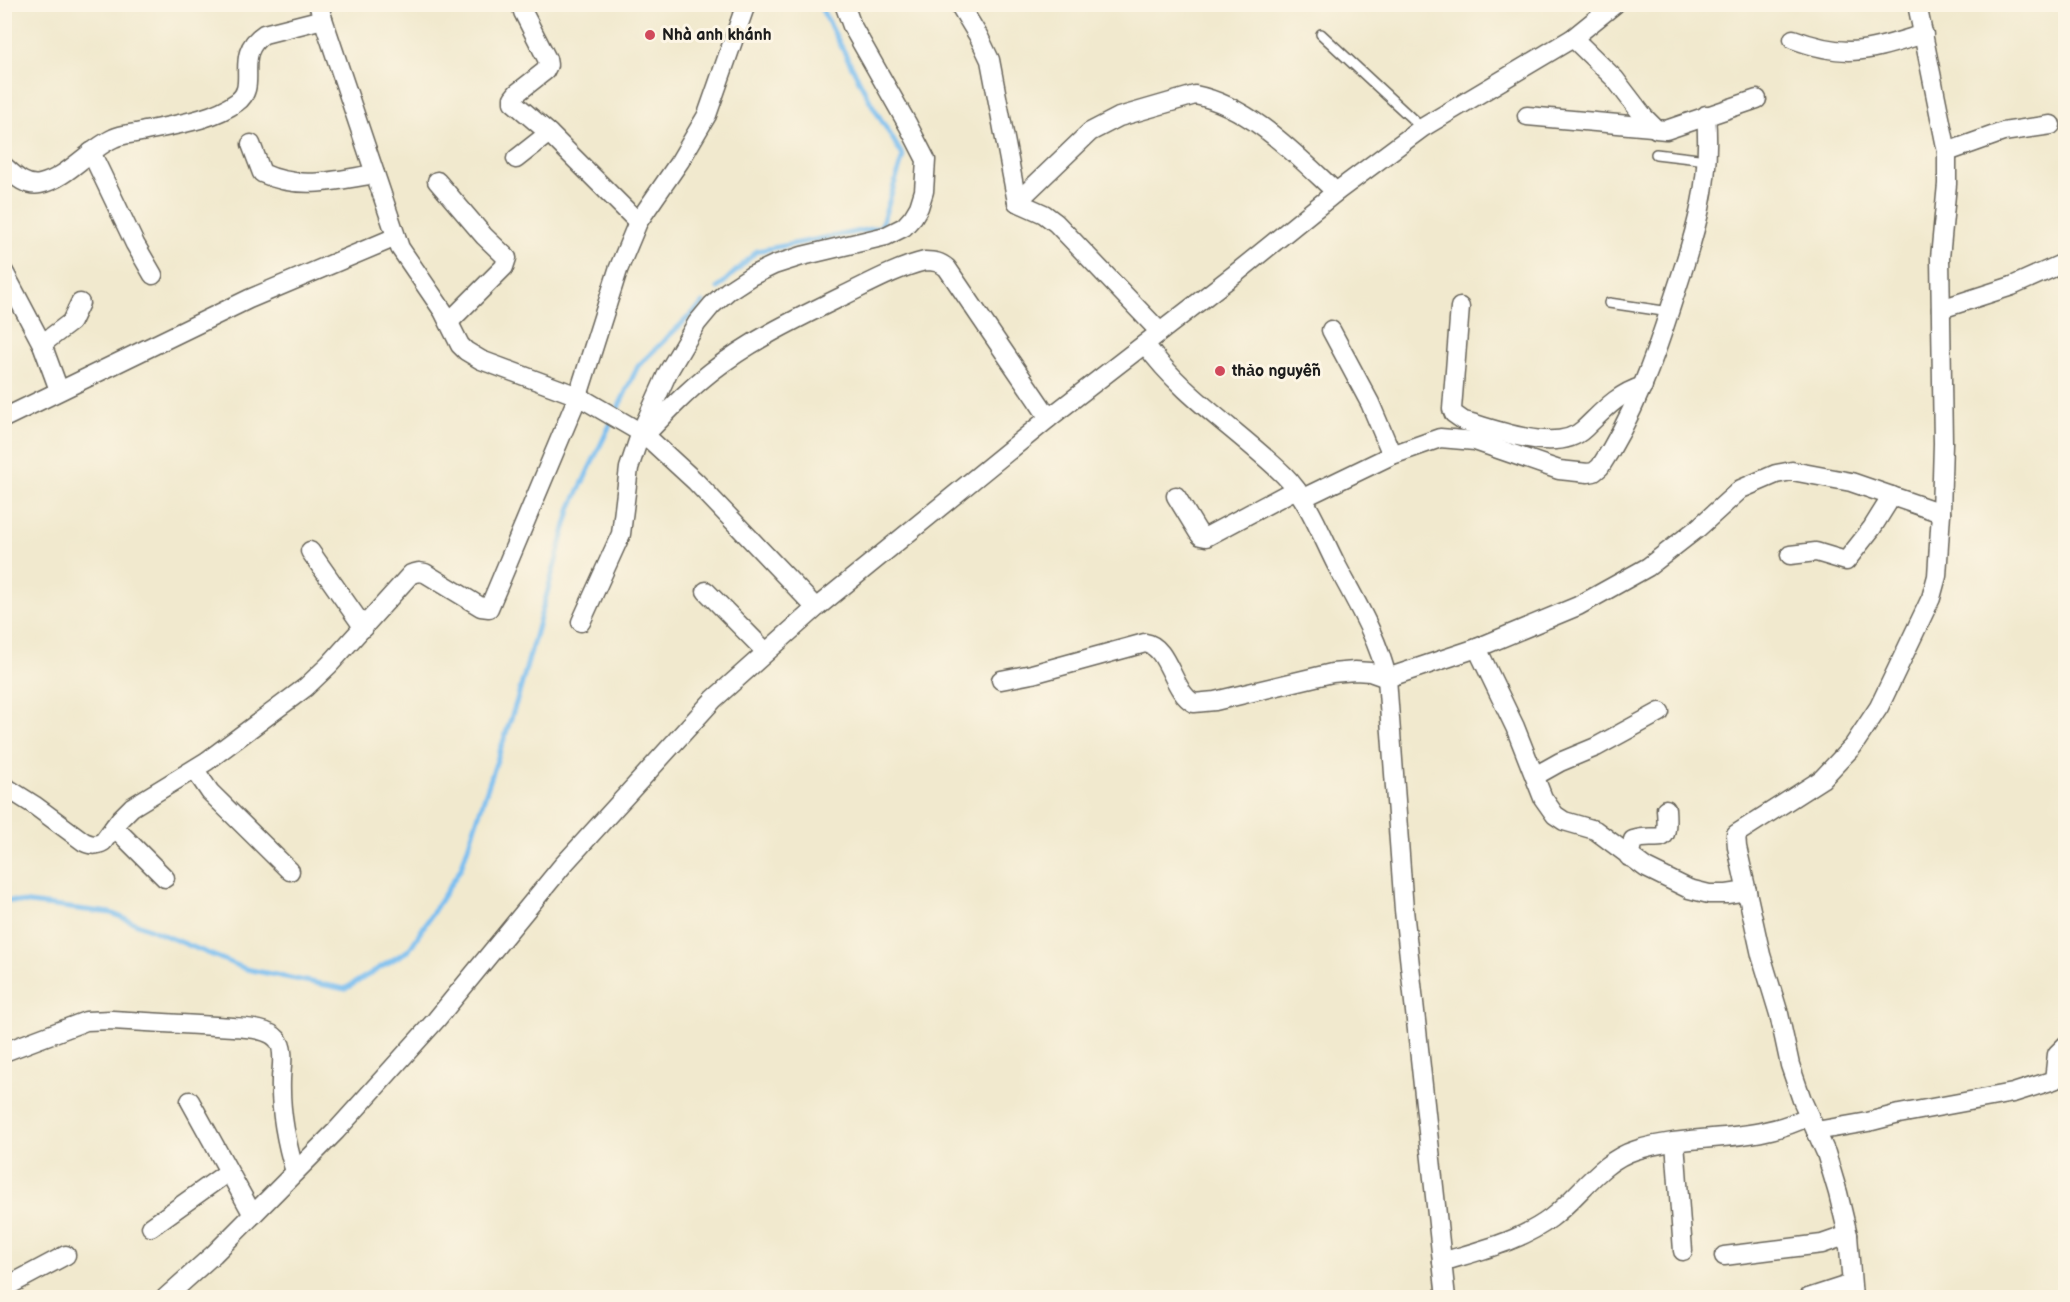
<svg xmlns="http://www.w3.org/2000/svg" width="2070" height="1302" viewBox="0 0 2070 1302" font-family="'Balsamiq Sans',sans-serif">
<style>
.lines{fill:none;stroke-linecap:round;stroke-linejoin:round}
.stream{stroke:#79bef0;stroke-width:5}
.lane-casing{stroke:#67645a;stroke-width:12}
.street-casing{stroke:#67645a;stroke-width:21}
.lane{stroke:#fff;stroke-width:9}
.street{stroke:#fff;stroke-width:18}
.poi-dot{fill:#d1495b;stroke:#fcf5e5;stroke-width:2}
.labels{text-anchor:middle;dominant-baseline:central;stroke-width:6;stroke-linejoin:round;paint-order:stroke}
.poi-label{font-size:16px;font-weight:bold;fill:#1c1c1c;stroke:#fcf5e5;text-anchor:start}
</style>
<rect width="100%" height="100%" fill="#fcf5e5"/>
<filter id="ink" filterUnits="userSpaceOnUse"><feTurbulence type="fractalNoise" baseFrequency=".0167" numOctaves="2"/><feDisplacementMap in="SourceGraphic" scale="12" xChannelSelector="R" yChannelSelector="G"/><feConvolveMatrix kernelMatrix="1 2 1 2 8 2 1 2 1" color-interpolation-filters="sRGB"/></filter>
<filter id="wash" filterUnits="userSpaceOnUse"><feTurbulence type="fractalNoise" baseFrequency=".008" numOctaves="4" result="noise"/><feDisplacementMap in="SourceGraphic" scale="24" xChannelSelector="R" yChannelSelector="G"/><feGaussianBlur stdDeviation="1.35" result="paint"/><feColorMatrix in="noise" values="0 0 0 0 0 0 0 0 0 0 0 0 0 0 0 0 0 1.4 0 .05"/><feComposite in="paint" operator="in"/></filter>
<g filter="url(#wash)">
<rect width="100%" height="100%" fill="#f1e9ce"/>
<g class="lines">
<g class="stream">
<polyline points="718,288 757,251 881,227 903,156 871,103 819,4"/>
<polyline points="4,900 111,913 246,969 345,989 409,950 461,868 518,697 571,507 638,366 703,303"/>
</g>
</g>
</g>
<g filter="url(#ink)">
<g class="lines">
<g class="lane-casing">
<g id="lane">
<polyline points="1321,34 1422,128"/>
<polyline points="1656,154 1707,160"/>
<polyline points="1609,303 1670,312"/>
</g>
</g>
<g class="street-casing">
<g id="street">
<polyline points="318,4 400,248 443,311 460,345 466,351 481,360 578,396 645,435 696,482 816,608"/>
<polyline points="959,4 979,37 990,60 1017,202"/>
<polyline points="523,12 547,59 548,65 545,71 517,93 513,98 513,102 549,133 638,222"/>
<polyline points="1573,38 1615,79 1644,117 1656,129 1666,130 1757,99"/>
<path d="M1793,39C1849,60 1870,50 1924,34"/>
<polyline points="1527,116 1652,127"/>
<path d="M251,144L262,173C300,191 336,180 375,174"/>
<polyline points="91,152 135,244 153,275"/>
<polyline points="1947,152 2003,132 2051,125"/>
<polyline points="516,159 549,133"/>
<path d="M4,166C14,175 25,187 40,184C66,179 89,149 114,138C122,134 132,134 141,132C172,125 211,121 237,102C260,86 232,55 264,34L323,19"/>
<polyline points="437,181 484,236 507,258 504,267 449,322"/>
<path d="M1017,202L1090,132L1119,117L1195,95C1250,106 1296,155 1336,192"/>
<polyline points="1017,202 1044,214 1056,223 1160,332"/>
<polyline points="4,272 42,344 59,390"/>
<path d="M1460,307L1452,409L1454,414L1464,421C1495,429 1557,455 1584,429C1603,411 1617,394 1643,386"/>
<polyline points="1941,309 2012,286 2066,262"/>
<polyline points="1331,330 1370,403 1392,455"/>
<polyline points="42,344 71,322 80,303"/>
<path d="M1145,344C1183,397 1238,430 1284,475C1309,500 1321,535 1337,566C1356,602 1378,638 1387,678L1404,910L1446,1298"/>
<polyline points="4,418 249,299 396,237"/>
<path d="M645,435C666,413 687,391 711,372C750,341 796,319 841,297C868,284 896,268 925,261C934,261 940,262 947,268L1049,418"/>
<polyline points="1176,496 1198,532 1201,536 1206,537 1296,489"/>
<path d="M1303,498L1392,455L1440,438L1475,441L1559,470L1588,473L1594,472L1600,467C1633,417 1654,360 1672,303C1694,237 1712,186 1706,115"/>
<polyline points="310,551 364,628"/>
<polyline points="1790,555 1816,552 1846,561 1872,528 1892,496"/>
<polyline points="706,591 766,652"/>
<polyline points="581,622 621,534 629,468 641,432 668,372 697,323 712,305 728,291 751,276 774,265 802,256 886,236 904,227 913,217 919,207 924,191 926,160 908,125 852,26 844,4"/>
<polyline points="1477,648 1515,727 1543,798 1555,815 1564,821 1595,830 1646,868 1689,889 1709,894 1727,894 1747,891"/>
<path d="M1001,680L1032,674L1145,643C1169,646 1172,692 1194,703L1215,701L1332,673L1355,671L1370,672L1387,678L1477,648L1578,606L1648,567L1698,528L1741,489L1776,474L1792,471L1851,482L1941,513"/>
<polyline points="195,770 210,792 290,871"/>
<polyline points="1535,776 1560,762 1596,747 1660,712"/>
<path d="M4,786L34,805L84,842C91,845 96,846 103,842L120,819L132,807L207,761L306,687L329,665L411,574L419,572L425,573L481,607L489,608L578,396L618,270L638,222L680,161L707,115L746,4"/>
<polyline points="114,827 165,878"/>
<path d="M1629,857L1633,840C1660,831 1669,852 1666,809"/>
<path d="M4,1052L86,1021L112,1020L233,1027C245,1028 268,1028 277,1039C286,1049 281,1068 281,1080C280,1111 286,1142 295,1172"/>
<polyline points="190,1101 253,1215"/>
<polyline points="1816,1131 1868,1122 1899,1114 2013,1093 2054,1080 2057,1054 2066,1045"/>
<polyline points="1675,1142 1683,1251"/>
<polyline points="151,1227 228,1172"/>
<polyline points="1724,1256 1822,1244 1848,1235"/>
<path d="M1442,1262C1478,1251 1521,1241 1551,1218C1580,1196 1600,1161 1636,1150C1694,1132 1752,1145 1809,1116"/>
<polyline points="4,1288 66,1255"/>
<polyline points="165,1298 214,1254 336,1131 436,1020 563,865 714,699 816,608 1049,418 1235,274 1336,192 1422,128 1573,38 1615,4"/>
<polyline points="1808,1298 1851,1284"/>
<polyline points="1853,1298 1848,1235 1838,1193 1826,1153 1802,1100 1790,1065 1779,1014 1761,955 1737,847 1736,834 1822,779 1853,746 1879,707 1931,598 1937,576 1941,513 1943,443 1940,258 1947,184 1947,152 1917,4"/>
</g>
</g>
<use href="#lane" class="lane"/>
<use href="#street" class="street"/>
</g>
</g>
<g class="poi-dot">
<circle cx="650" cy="35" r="6"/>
<circle cx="1220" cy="371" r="6"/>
</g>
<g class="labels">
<g class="poi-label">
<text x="662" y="35">Nhà anh khánh</text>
<text x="1232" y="371">thảo nguyễn</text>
</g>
</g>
<rect width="2070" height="1302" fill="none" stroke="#fcf5e5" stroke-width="24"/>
</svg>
